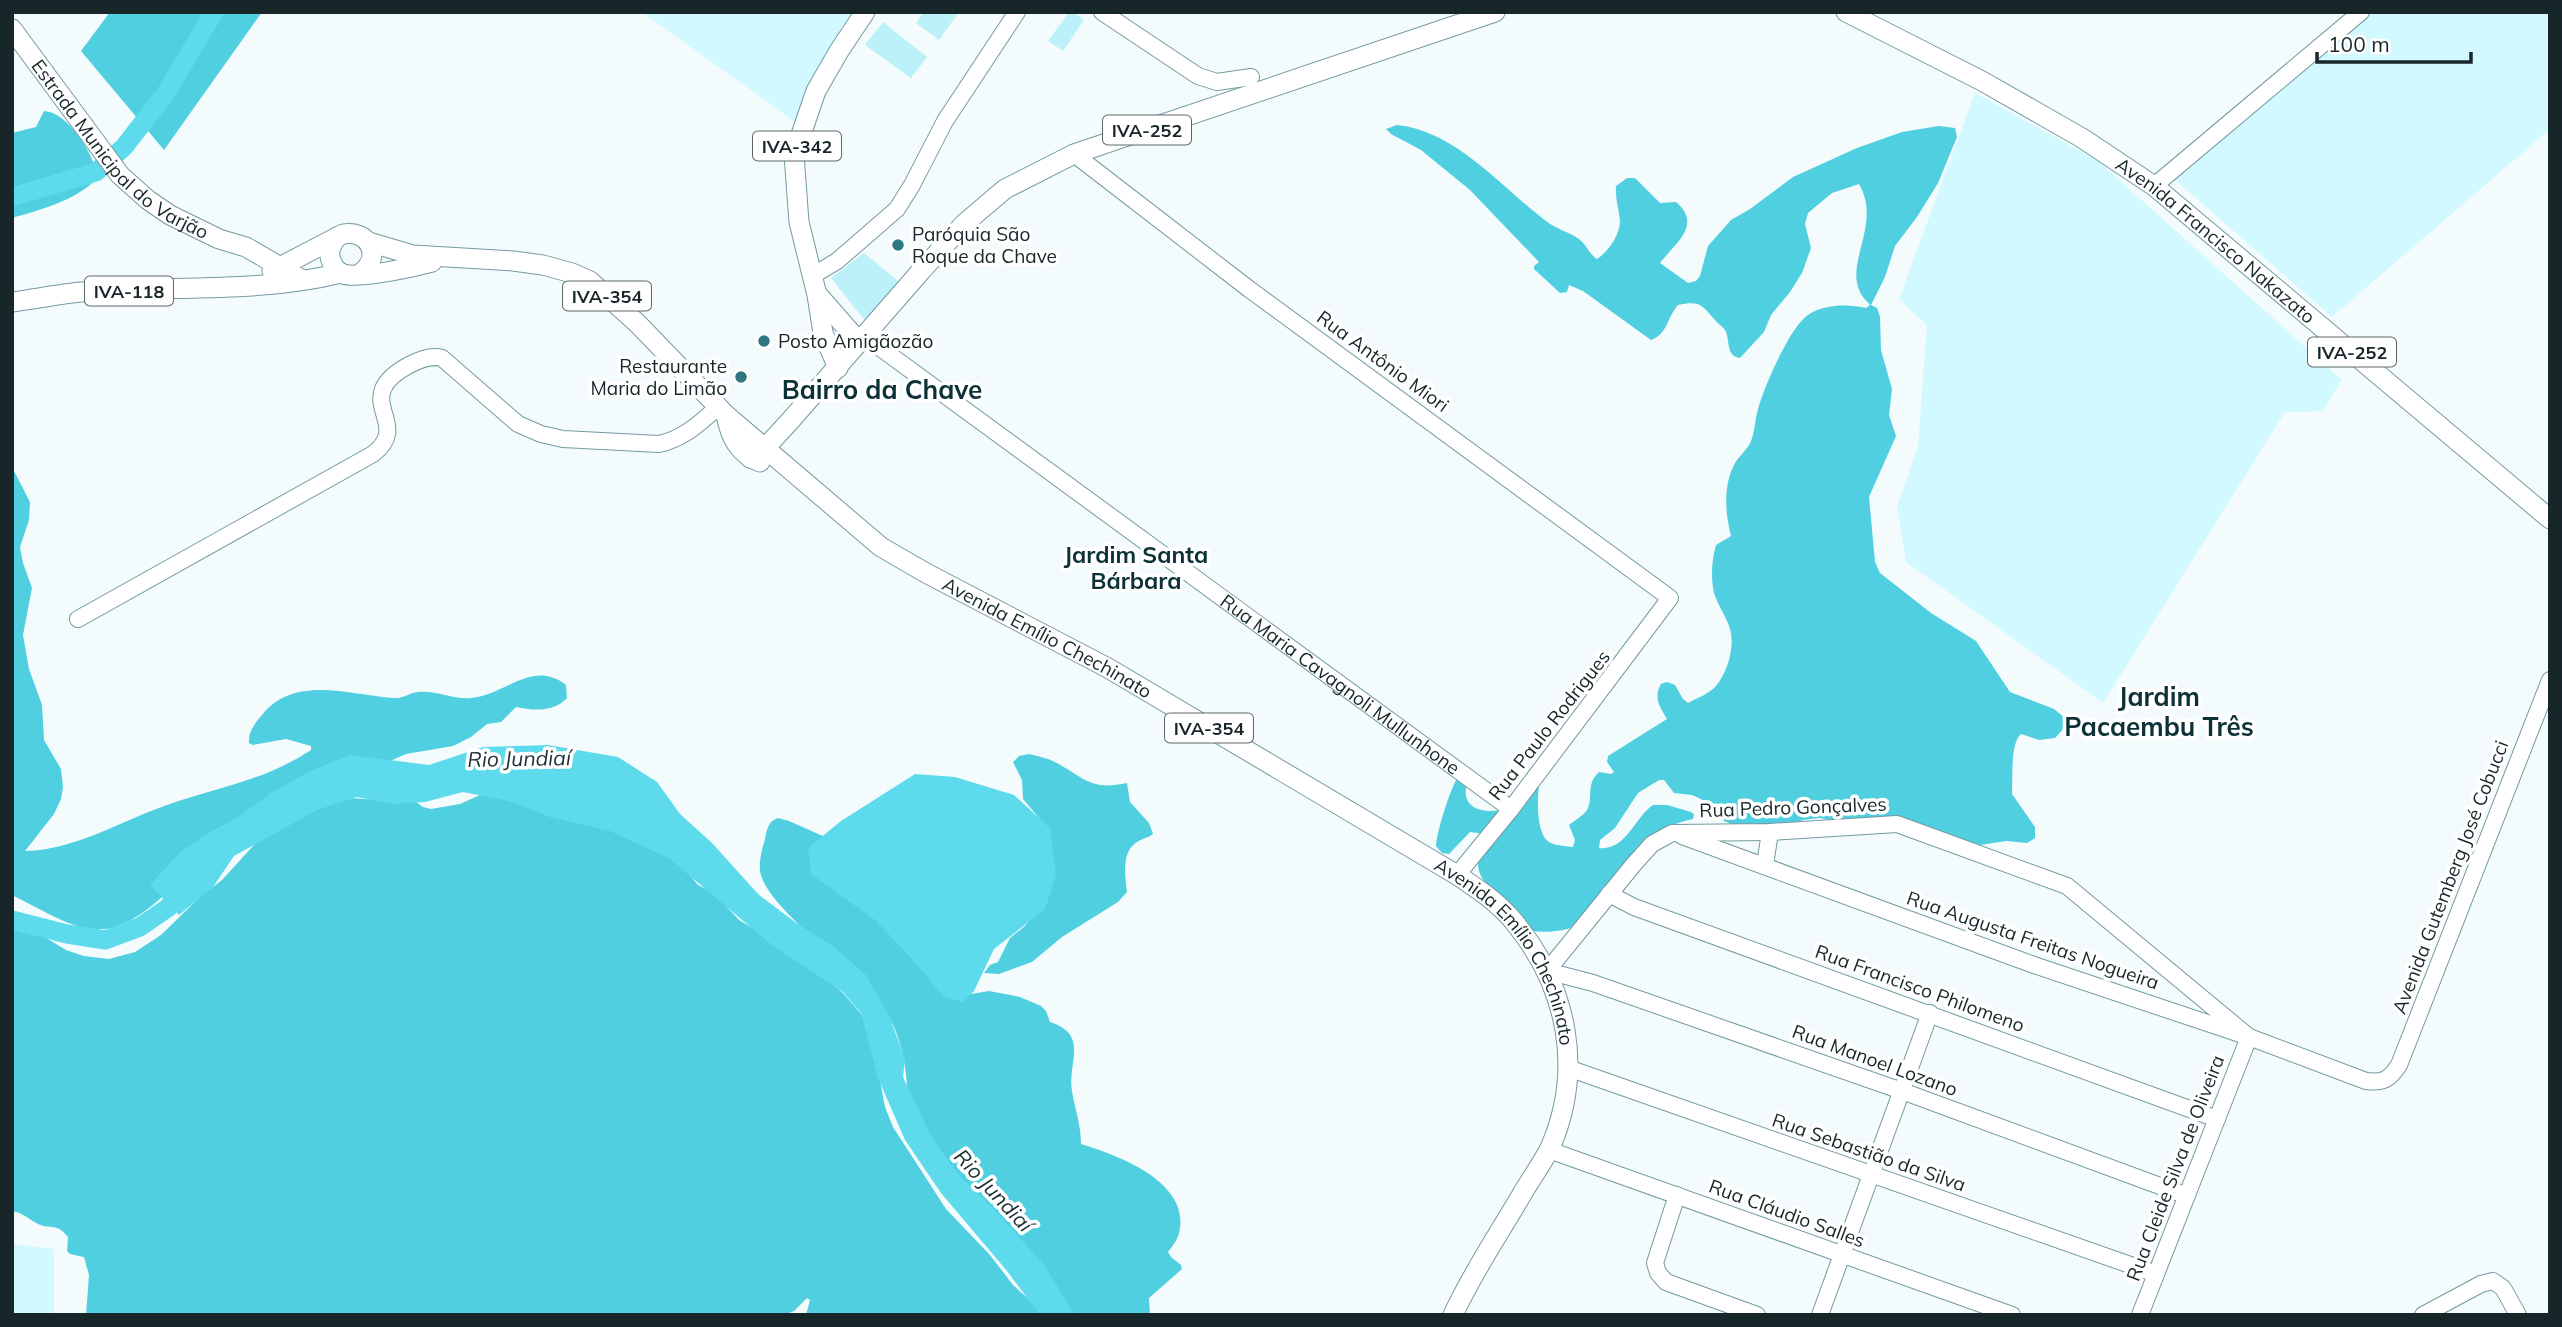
<svg xmlns="http://www.w3.org/2000/svg" width="2562" height="1327" viewBox="0 0 2562 1327" font-family="Mulish,sans-serif">
<style>
.built{fill:#d1f9ff}
.green{fill:#bdf1f9}
.forest{fill:#50cfe0}
.water{fill:#5ddaec}
.lines{fill:none;stroke-linecap:round;stroke-linejoin:round}
.river{stroke:#5ddaec;stroke-width:19}
.minor-casing{stroke:#749aa0;stroke-width:18}
.major-casing{stroke:#749aa0;stroke-width:21}
.minor{stroke:#fff;stroke-width:16}
.major{stroke:#fff;stroke-width:19}
.poi-dot{fill:#2f7781;stroke:#fff;stroke-width:2.5}
.labels{text-anchor:middle;dominant-baseline:central;stroke-width:7;stroke-linejoin:round;paint-order:stroke}
.shield{fill:#fff;stroke:#5d6768;stroke-width:2}
.shield-label{font-size:18px;font-weight:bold;fill:#172628}
.street-label{font-size:19px;fill:#172628;stroke:#fff}
.poi-label{font-size:19px;fill:#172628;stroke:#fff;text-anchor:start}
.water-label{font-size:21px;font-style:italic;fill:#1b3134;stroke:#fff}
.quarter-label{font-size:23px;font-weight:bold;fill:#0c3136;stroke:#fff}
.district-label{font-size:26px;font-weight:bold;fill:#0c3136;stroke:#fff}
</style>
<rect width="100%" height="100%" fill="#f3fbfc"/>
<g class="built">
<polygon points="642,12 852,12 839,31 798,124"/>
<polygon points="2370,12 2550,12 2550,129 2332,317 2172,177"/>
<polygon points="1975,93 2098,161 2342,380 2323,411 2285,412 2103,703 1906,562 1897,507 1918,446 1927,325 1899,299"/>
<polygon points="12,1244 54,1249 54,1315 12,1315"/>
</g>
<g class="green">
<polygon points="924,12 959,12 939,40 916,23"/>
<polygon points="1069,12 1073,12 1084,20 1063,51 1048,41"/>
<polygon points="883,22 927,57 911,78 865,45"/>
<polygon points="864,253 904,286 866,322 831,278"/>
</g>
<g class="forest">
<polygon points="110,12 262,12 164,150 81,51"/>
<path d="M44,111C69,112 95,157 98,178C74,201 43,209 12,218V133L36,127Z"/>
<path d="M1397,125C1456,131 1501,187 1546,221C1556,229 1569,232 1579,239C1587,245 1589,254 1597,259C1608,252 1620,235 1620,221C1619,208 1615,199 1616,186L1627,178H1635L1660,203L1676,202C1703,225 1675,243 1660,263L1688,283L1696,281L1700,276L1708,246L1731,220L1750,209L1793,177L1857,148L1902,132L1939,126L1955,128L1957,137L1938,183L1917,217L1895,246L1885,277L1871,305L1877,308L1880,317L1881,350L1892,389L1889,415L1896,436L1869,497L1875,562L1880,573L1931,613L1976,641L2010,692L2054,709L2064,717L2065,727L2055,738L2039,740L2021,734C2010,743 2013,778 2012,794L2035,827V838L2027,843L2006,841L1980,845L1913,828L1850,824L1820,818L1803,820L1781,827L1731,824L1724,821L1701,799L1692,795L1674,793L1664,780H1659L1638,793L1615,828L1600,840L1599,848C1626,851 1634,818 1653,805H1667L1691,812L1694,814L1693,819C1685,821 1674,823 1668,829C1619,873 1611,940 1530,931C1517,917 1479,885 1478,866C1478,854 1488,846 1484,834L1470,832L1449,854L1442,853L1436,846C1437,831 1450,789 1458,777L1467,779C1467,784 1465,791 1466,796C1469,812 1492,813 1504,809C1515,806 1526,793 1535,786H1539C1537,799 1536,837 1551,843C1557,846 1567,846 1573,847L1575,840L1569,825C1575,820 1583,816 1587,810C1594,797 1585,785 1599,772L1611,774L1614,772L1607,762L1608,756L1667,719C1660,707 1653,698 1661,684L1667,682L1675,685L1683,699L1688,703C1697,698 1709,694 1716,686C1728,671 1735,647 1730,629C1726,615 1715,602 1713,588C1711,574 1712,559 1716,545L1731,536C1725,513 1723,485 1735,463C1740,455 1748,449 1751,441C1755,431 1755,419 1758,409C1764,387 1790,327 1808,315C1824,304 1848,304 1866,308L1870,305C1867,301 1862,297 1860,292C1845,262 1882,223 1859,184L1832,193L1808,213L1805,224L1811,248L1802,273L1790,292L1771,315L1764,332L1740,358C1726,356 1730,342 1726,332C1724,327 1718,324 1715,320C1702,305 1700,300 1678,305C1667,317 1668,334 1651,340L1583,291L1569,285L1567,292L1560,293L1534,269V266L1539,262L1470,190L1421,150L1391,134L1386,129Z"/>
<path d="M12,467L30,502L29,520L20,547L23,563L32,588L23,635L29,669L42,705L44,740L61,769L63,787L61,799L54,814L25,851C75,850 121,821 167,805C218,787 264,781 311,750V746L286,739L253,745L249,743C248,732 255,723 262,715C294,674 351,695 393,698C403,699 409,693 418,692C436,690 454,700 471,698C505,695 533,659 566,685L567,698C554,712 534,711 516,707L501,722L487,724L471,737L453,746L406,754L381,765L162,897C101,952 76,927 12,895Z"/>
<path d="M1029,754C1037,756 1047,758 1055,762C1085,778 1090,791 1127,783L1130,802L1149,823L1153,834C1148,838 1143,838 1137,842C1121,852 1125,876 1127,892L1118,902L1062,937L1032,962L999,974L984,973L990,965L998,962L1010,938L1025,926L1038,910L1046,831L1039,818L1023,799L1022,780L1013,762L1019,756Z"/>
<path d="M407,795L423,807L431,809L460,804L480,795L612,819L679,862L698,885L714,893L739,920L764,935L825,978L843,993L862,1015L871,1033L885,1107L893,1127L946,1209L990,1255L1013,1285L1036,1306L1041,1315H806L810,1300L807,1298L794,1311L784,1315H86L89,1275L84,1257L70,1254L67,1251L68,1237C56,1222 52,1230 38,1224C28,1219 24,1213 12,1211V921L28,927L66,950L84,956L109,959L135,952L161,935L201,896L222,880L264,834L298,811L352,798L377,800Z"/>
<path d="M778,818L789,821L825,837L954,997L989,991L1020,997L1041,1006L1046,1011L1050,1022C1090,1035 1067,1062 1072,1091C1075,1109 1081,1125 1081,1144C1117,1155 1192,1182 1179,1233C1178,1239 1172,1247 1168,1252L1171,1257L1181,1265L1182,1269L1149,1298L1150,1315H1066L908,1112C908,1074 904,1038 882,1005C856,967 767,910 760,871C759,860 762,849 765,839C767,830 768,821 778,818Z"/>
</g>
<g class="water">
<polygon points="548,745 618,757 657,782 680,814 712,843 759,895 795,922 834,947 866,975 890,1018 905,1059 903,1077 932,1138 958,1174 995,1210 1044,1265 1075,1315 1040,1315 1007,1271 941,1193 905,1140 878,1078 861,1013 843,992 773,946 670,859 610,831 550,817 509,801 463,792 425,802 393,804 357,797 317,810 234,856 213,887 179,915 150,885 180,852 210,832 235,819 271,793 312,770 351,755 429,765 483,747"/>
<polygon points="915,774 955,777 1014,795 1050,828 1056,876 1045,909 994,949 974,991 963,1002 943,996 912,959 875,920 811,874 808,848 841,821"/>
</g>
<g class="lines">
<g class="river">
<polyline points="12,197 96,172 124,147 166,93 214,12"/>
<polyline points="12,920 67,934 105,940 140,927 169,907 182,883"/>
</g>
<g class="minor-casing">
<g id="minor">
<polyline points="1102,12 1198,76 1217,82 1251,77"/>
<polyline points="1074,154 1249,289 1670,598 1511,809 1457,875"/>
<polyline points="2154,186 2361,12"/>
<polyline points="812,276 837,261 897,209 912,185 945,121 1017,12"/>
<path id="s1" d="M864,336L1511,809"/>
<path d="M78,619L373,454C404,430 374,412 383,389C390,372 425,353 442,358L518,424L541,434L563,439L659,444C683,439 700,423 718,407"/>
<path d="M1682,836L2034,965L2249,1037L2366,1081C2383,1083 2389,1080 2399,1065L2550,680"/>
<polyline points="1765,865 1770,832"/>
<polyline points="1609,894 1634,907 2217,1119"/>
<polyline points="1568,1068 2156,1274"/>
<polyline points="1549,1150 2012,1315"/>
<polyline points="1677,1195 1655,1263 1658,1273 1666,1282 1757,1315"/>
<polyline points="1820,1315 1930,1013"/>
<polyline points="2140,1315 2249,1037 2067,886 1897,824 1770,832 1672,833 1652,844 1634,864 1547,971 1593,983 1902,1091 2187,1196"/>
<polyline points="2423,1315 2481,1284 2493,1281 2503,1288 2518,1315"/>
</g>
</g>
<g class="major-casing">
<g id="major">
<path id="s2" d="M1846,12L1982,81L2082,138L2154,186L2550,519"/>
<path id="s3" d="M12,29L120,175L148,200L170,215L219,239L246,247L301,279"/>
<path d="M337,237C331,245 327,253 332,263C334,268 338,272 343,274C362,279 413,267 432,262"/>
<path id="s4" d="M369,242L413,255L513,261L543,265L572,273L590,281L637,323L726,415L881,547L926,573L1108,668L1457,875C1478,889 1499,903 1515,923C1568,988 1584,1070 1550,1148C1543,1162 1533,1176 1525,1189C1501,1231 1473,1271 1453,1315"/>
<path d="M272,271L343,234C369,229 383,257 361,273"/>
<polyline points="818,295 859,342"/>
<path d="M12,302C35,299 59,294 82,292C168,285 256,294 341,273"/>
<polyline points="838,368 823,333 817,295 799,222 794,155 816,91 839,51 865,12"/>
<path d="M726,415C730,436 738,454 760,462"/>
<polyline points="750,458 765,448 790,421 921,271 965,223 1005,189 1074,154 1495,12"/>
</g>
</g>
<use href="#minor" class="minor"/>
<use href="#major" class="major"/>
</g>
<g class="poi-dot">
<circle cx="898" cy="245" r="7"/>
<circle cx="764" cy="341" r="7"/>
<circle cx="741" cy="377" r="7"/>
</g>
<g class="labels">
<g class="shield">
<rect x="1103" y="115.5" width="88" height="29" rx="5"/>
<rect x="753" y="131.5" width="88" height="29" rx="5"/>
<rect x="85" y="276.5" width="88" height="29" rx="5"/>
<rect x="563" y="281.5" width="88" height="29" rx="5"/>
<rect x="2308" y="337.5" width="88" height="29" rx="5"/>
<rect x="1165" y="713.5" width="88" height="29" rx="5"/>
</g>
<g class="shield-label">
<text x="1147" y="130">IVA-252</text>
<text x="797" y="146">IVA-342</text>
<text x="129" y="291">IVA-118</text>
<text x="607" y="296">IVA-354</text>
<text x="2352" y="352">IVA-252</text>
<text x="1209" y="728">IVA-354</text>
</g>
<g class="street-label">
<text stroke="none"><textPath href="#s3" startOffset="164">Estrada Municipal do Varjão</textPath></text>
<text stroke="none"><textPath href="#s2" startOffset="436">Avenida Francisco Nakazato</textPath></text>
<text transform="translate(1383 361) rotate(36)">Rua Antônio Miori</text>
<text stroke="none"><textPath href="#s4" startOffset="810">Avenida Emílio Chechinato</textPath></text>
<text stroke="none"><textPath href="#s1" startOffset="590">Rua Maria Cavagnoli Mullunhone</textPath></text>
<text transform="translate(1549 725) rotate(-52)">Rua Paulo Rodrigues</text>
<text transform="translate(1793 807) rotate(-2)">Rua Pedro Gonçalves</text>
<text transform="translate(2450 877) rotate(-69)">Avenida Gutemberg José Cobucci</text>
<text transform="translate(2033 940) rotate(19)">Rua Augusta Freitas Nogueira</text>
<text stroke="none"><textPath href="#s4" startOffset="1377">Avenida Emílio Chechinato</textPath></text>
<text transform="translate(1920 988) rotate(20)">Rua Francisco Philomeno</text>
<text transform="translate(1875 1060) rotate(20)">Rua Manoel Lozano</text>
<text transform="translate(1869 1152) rotate(19)">Rua Sebastião da Silva</text>
<text transform="translate(2175 1168) rotate(-69)">Rua Cleide Silva de Oliveira</text>
<text transform="translate(1787 1213) rotate(20)">Rua Cláudio Salles</text>
</g>
<g class="poi-label">
<text x="912" y="234">Paróquia São<tspan x="912" dy="22">Roque da Chave</tspan></text>
<text x="778" y="341">Posto Amigãozão</text>
<text x="727" y="366" text-anchor="end">Restaurante<tspan x="727" dy="22">Maria do Limão</tspan></text>
</g>
<g class="water-label">
<text transform="translate(519 758) rotate(-1)">Rio Jundiaí</text>
<text transform="translate(994 1190) rotate(47)">Rio Jundiaí</text>
</g>
<g class="quarter-label">
<text x="1136" y="554">Jardim Santa<tspan x="1136" dy="26">Bárbara</tspan></text>
</g>
<g class="district-label">
<text x="882" y="389">Bairro da Chave</text>
<text x="2159" y="696">Jardim<tspan x="2159" dy="30">Pacaembu Três</tspan></text>
</g>
</g>
<rect width="2562" height="1327" fill="none" stroke="#172628" stroke-width="28"/>
<path d="M2317 52v10h154v-10" fill="none" stroke="#172628" stroke-width="3.5"/>
<text x="2328" y="52" font-size="21" fill="#172628" stroke="#ffffff" stroke-width="5" paint-order="stroke">100 m</text>
</svg>
